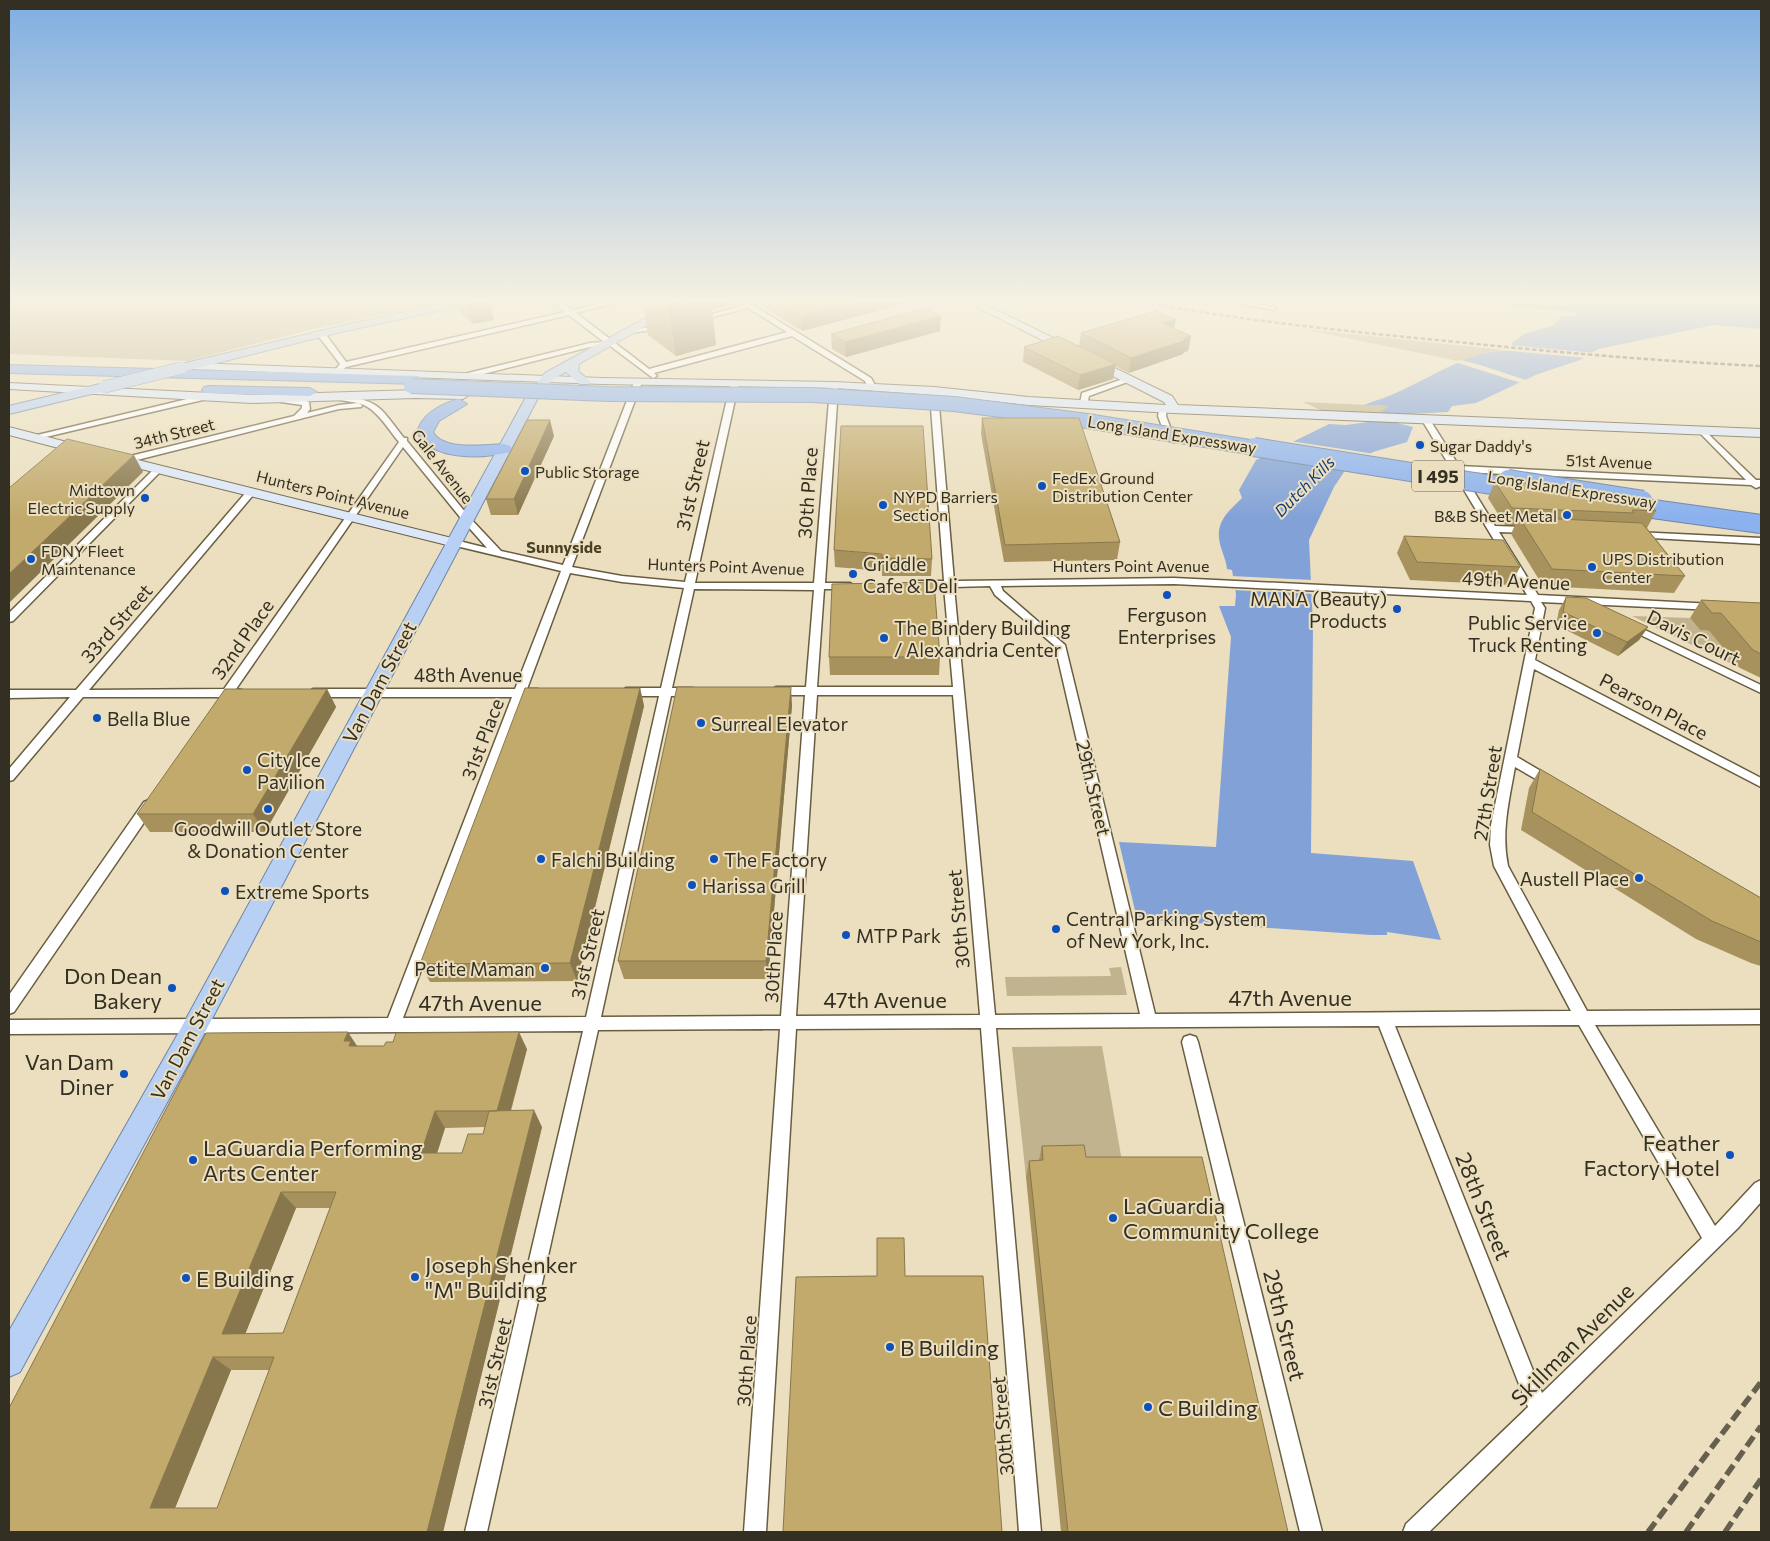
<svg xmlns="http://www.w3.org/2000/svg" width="1770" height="1541" viewBox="0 0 1770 1541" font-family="Commissioner,sans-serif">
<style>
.green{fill:#c1b38d}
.water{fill:#82a2d7}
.pier{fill:#ebdfbf}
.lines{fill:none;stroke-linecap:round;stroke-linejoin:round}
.street-casing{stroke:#685d40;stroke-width:3}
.secondary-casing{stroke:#685d40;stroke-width:2}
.primary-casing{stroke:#6d84a7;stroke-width:2}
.highway-casing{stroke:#6d84a7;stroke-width:2}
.street{fill:#fff;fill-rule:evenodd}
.secondary{fill:#dce8fa;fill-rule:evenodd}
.primary{fill:#b9d0f5;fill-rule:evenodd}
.highway{fill:#8bb1ee;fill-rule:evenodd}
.rail-far1{stroke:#67604e;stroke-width:2.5;stroke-dasharray:4.5 2.5;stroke-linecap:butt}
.rail{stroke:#67604e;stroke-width:5.5;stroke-dasharray:12 5.5;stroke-linecap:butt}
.primary-bridge-casing{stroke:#6d84a7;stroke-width:13;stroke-linecap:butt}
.highway-bridge-far1-casing{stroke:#6d84a7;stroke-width:16;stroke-linecap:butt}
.highway-bridge-casing{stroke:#6d84a7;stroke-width:20;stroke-linecap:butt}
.primary-bridge{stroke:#b9d0f5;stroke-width:12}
.highway-bridge-far1{stroke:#8bb1ee;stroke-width:14}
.highway-bridge{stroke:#8bb1ee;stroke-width:18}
.wall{fill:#a7925d;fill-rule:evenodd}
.shaded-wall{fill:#88774c}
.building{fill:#c2aa6c;stroke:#88774c;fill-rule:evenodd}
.poi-dot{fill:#0c51bc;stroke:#ebdfbf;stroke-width:2}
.labels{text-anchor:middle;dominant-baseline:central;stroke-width:4;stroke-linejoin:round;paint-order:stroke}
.far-street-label{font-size:16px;fill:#342f23;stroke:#ebdfbf}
.far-poi-label{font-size:16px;fill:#342f23;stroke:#ebdfbf;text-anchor:start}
.far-water-label{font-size:16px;font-style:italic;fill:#153b79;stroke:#ebdfbf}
.far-neighbourhood-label{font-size:16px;font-weight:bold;fill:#4a4024;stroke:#ebdfbf}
.shield{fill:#ebdfbf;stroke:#6b6452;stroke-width:1}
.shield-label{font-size:18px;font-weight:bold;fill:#342f23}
.street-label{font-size:19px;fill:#342f23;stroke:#ebdfbf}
.poi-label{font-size:19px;fill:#342f23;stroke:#ebdfbf;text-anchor:start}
.near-poi-label{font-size:22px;fill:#342f23;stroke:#ebdfbf;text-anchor:start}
.near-street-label{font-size:22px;fill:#342f23;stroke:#ebdfbf}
</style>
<rect width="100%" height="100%" fill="#ebdfbf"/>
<g class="green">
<polygon points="9,302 444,302 313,329 188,361 9,354"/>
<polygon points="1303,329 1504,350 1488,352 1463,362"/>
<polygon points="1303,402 1390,406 1380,413 1323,411"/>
<polygon points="1632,616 1690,618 1700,630 1709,631 1740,668"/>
<polygon points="1121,967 1127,995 1007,996 1005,977 1111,976 1109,968"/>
<polygon points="1102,1046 1124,1173 1026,1177 1012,1047"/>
</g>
<path class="water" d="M1463,302H1761V329L1714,325L1598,349L1580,360L1538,374L1476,403L1452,406L1448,412L1410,414L1397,423L1413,427L1407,442L1373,452L1346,469L1334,487L1309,540L1313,626L1311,853L1413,861L1441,940L1387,932V935H1371L1137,919L1119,842L1216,847L1231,637L1219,606H1235L1236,594L1232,570L1227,569C1226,558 1220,549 1219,538C1217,520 1230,510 1242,498L1239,490L1256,460L1329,424L1346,425L1368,422L1389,406L1364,405C1376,400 1389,397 1400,391C1432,377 1475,347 1511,351L1512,343L1524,334L1554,325L1562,316L1581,315L1572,312Z"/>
<g class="pier">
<polygon points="1509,345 1596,353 1588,354 1586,358 1511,351"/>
<polygon points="1461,360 1480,365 1529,381 1524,384 1455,362"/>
<polygon points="1290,441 1375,454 1352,468 1264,454"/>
<polygon points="1231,576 1313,580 1314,594 1233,590"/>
</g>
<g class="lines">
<g class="street-casing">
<g id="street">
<polygon points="554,302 561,302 572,310 607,302 619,302 576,313 649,369 787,332 748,308 697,321 694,319 744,305 740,302 748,302 871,378 876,387 869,389 865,381 792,336 654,373 657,376 653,378 609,345 590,347 467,378 463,376 464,374 590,343 604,342 569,315 346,367 339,372 335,370 340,364 317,334 324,332 346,362 565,312"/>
<polygon points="1232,302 1248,302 1277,308 1274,310"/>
<polygon points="663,325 667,327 665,328 631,333 627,331"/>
<polygon points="1126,378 1133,380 1089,396 1087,405 1080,403 1082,393"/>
<path d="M635,380L642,382L572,567L622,576L685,582L730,386L734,384L738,386L695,583H814L830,388L834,386L838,388L825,583H850L855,586L850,589H824L817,687H953L944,587H917L912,584L917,581H944L930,394L934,392L938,394L954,581L1174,578L1527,595L1422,420L1426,418L1430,420L1459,466L1746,480L1699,432V428H1702L1756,480H1761V486L1756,488L1751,485L1462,472L1495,526L1529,527L1534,530L1529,533L1499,532L1538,595L1714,604L1719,607L1714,610L1541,602L1545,608L1535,660L1761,778V787L1534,669L1517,757L1556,780L1558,783L1552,787L1548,786L1515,767C1509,801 1501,832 1508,866L1587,1011L1761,1010V1024L1595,1025L1715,1226L1755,1183L1761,1180V1202L1738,1228L1429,1532H1403L1406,1524L1528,1407L1379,1026L996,1028L1041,1532H1019L981,1028L796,1029L766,1532H744L780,1029L598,1030L487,1532H465L583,1031L9,1034V1020L388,1018L512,697H313L307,693L313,689H515L561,571L452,545L450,543L455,540L487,548L464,522L403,447L236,689L242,690L244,693L242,696L231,697L224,702L220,701L219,697H83L13,780L9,781V769L70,697L9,698V690H76L248,490H254V494L89,690L224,689L399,442C387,428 376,407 358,403L362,405L361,407L339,409L125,463L122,462V458L294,416L302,408V405L281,402L280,400C288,395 301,398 309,402L310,409L307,413L339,405L358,403L340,400V396H343C381,401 381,409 404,438H407V441L470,518L501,551L563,565ZM570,573L622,582L684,588L661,688H626L620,692L626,696H659L586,1017L403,1018L524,697H538L544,693L538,689H527ZM1174,584L1531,601L1535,608L1491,825L1490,845L1494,866L1571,1011L1155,1014L1065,645L1003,591L1001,586ZM990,586L995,595L1055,646L1140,1014L995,1015L954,587ZM694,589L814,590L806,687H776L770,691L776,695H805L781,1016L601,1017L671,696H693L699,692L693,688H672ZM817,695H953L980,1015L796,1016ZM1579,1025L1702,1238L1542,1393L1395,1026Z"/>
<polygon points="208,394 211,394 211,398 33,440 29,437"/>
<polygon points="1160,406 1167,408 1166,416 1175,440 1174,442 1167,440 1158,416"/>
<polygon points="156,467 163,469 13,621 9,622 9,613"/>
<polygon points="1636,532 1761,538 1761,544 1633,537 1631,535"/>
<polygon points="1628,622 1761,685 1761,693 1624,627 1623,625"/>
<polygon points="149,800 154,802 155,805 154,808 14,1012 9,1014 9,995 144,802"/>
<polygon points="1190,1035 1196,1037 1198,1042 1322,1532 1300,1532 1182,1042 1184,1037"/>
</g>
</g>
<g class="secondary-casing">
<g id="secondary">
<polygon points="967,302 980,302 1172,396 1178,405 1761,429 1761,437 1173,413 1029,405 934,395 835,388 602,384 192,369 186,366 192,363 602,378 835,382 934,387 1029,397 1166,405 1164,402"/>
<polygon points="9,383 251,395 415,390 463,391 469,395 463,399 415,398 251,403 9,389"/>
<polygon points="9,427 90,448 91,451 85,455 9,435"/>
<polygon points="114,454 460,540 462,543 455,547 109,461 108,458 109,455"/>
</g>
</g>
<g class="primary-casing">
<g id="primary">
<polygon points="451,302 471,302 466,305 341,332 181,372 175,368 177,365 341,326"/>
<polygon points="675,302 688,302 579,364 578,371 590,381 588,384 580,384 566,372 553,379 538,398 193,1055 20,1372 9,1377 9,1331 175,1039 526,397 545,373"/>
<polygon points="104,383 108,384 110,387 108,390 9,414 9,406"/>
</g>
</g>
<g class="highway-casing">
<g id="highway">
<polygon points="9,365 418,376 425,380 418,384 9,373"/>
<polygon points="209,386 310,388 317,392 310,396 204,393 202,390 204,387"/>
<path d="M459,399L467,404L439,421L433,432C443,451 485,445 504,444L510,446L512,449L510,452C482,459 431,461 417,432C423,413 441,404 459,399Z"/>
</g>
</g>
<use href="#street" class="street"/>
<use href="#secondary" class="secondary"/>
<use href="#primary" class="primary"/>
<use href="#highway" class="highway"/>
<path class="rail-far1" d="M1143,302C1244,321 1345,331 1447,341C1552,352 1656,361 1761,366"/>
<g class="rail">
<polyline points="1648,1532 1761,1382"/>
<polyline points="1686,1532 1761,1426"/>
<polyline points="1725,1532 1761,1479"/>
</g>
<g class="primary-bridge-casing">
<polyline id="primary-bridge" points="104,387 181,368"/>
</g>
<g class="highway-bridge-far1-casing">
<polyline id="highway-bridge-far1" points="411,386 608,394 812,395 954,404 1087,421 1262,449"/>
</g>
<g class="highway-bridge-casing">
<g id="highway-bridge">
<polyline points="1254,447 1524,490"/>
<polyline points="1508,479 1643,500"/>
<polyline points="1624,505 1761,524"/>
</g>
</g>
<use href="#primary-bridge" class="primary-bridge"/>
<use href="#highway-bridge-far1" class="highway-bridge-far1"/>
<use href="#highway-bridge" class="highway-bridge"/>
</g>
<g class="wall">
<polygon points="457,302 490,302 494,320 473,324 460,312"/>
<polygon points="643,302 734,302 735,304 712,310 716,345 676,356 648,335"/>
<polygon points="762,302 911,302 802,331 762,306"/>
<polygon points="1174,329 1191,336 1188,351 1184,352 1183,354 1129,373 1115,366 1113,379 1078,390 1023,362 1024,347 1079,346 1081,333"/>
<polygon points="940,331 846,357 832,349 831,334"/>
<polygon points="982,418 1120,542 1117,560 1004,562 981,434"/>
<polygon points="554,436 518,515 491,515 486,499"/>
<polygon points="1495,482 1656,511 1647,528 1685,576 1674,593 1543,586 1511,534 1515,525 1505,525 1488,498"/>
<polygon points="1404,536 1520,567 1511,585 1410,580 1397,553"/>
<polygon points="834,550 932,559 931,576 882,576 882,571 835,567"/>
<polygon points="1566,597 1648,627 1639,640 1618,656 1556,625 1559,610"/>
<polygon points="1701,600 1761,603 1761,678 1740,668 1709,631 1700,630 1690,618"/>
<polygon points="829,657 940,657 939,675 830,675"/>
<polygon points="640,688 644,706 577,981 430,982 420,964"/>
<polygon points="327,689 336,707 265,832 150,832 137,814"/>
<polygon points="792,705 768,979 624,979 618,961"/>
<polygon points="1540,769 1761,898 1761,966 1751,963 1696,939 1521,830 1529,788"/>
<path d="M357,1046L527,1049L511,1111L542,1127L443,1532H9ZM485,1127L483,1134L462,1153H437L445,1128ZM296,1208H330L283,1333L245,1334ZM231,1370H269L217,1508H175Z"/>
<polygon points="1042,1146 1086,1157 1288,1532 1061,1532 1026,1177 1029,1161 1039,1160"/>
</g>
<g class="shaded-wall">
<polygon points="472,302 490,302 494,320 473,324 467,303"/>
<polygon points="668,302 734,302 735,304 712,310 716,345 676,356"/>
<polygon points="857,302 911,302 802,331 802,316"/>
<polygon points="941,316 940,331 846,357 845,342"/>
<polygon points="1176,319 1173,334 1162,323"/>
<polygon points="1191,336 1188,351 1184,352 1183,354 1129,373 1131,358"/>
<polygon points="1116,364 1113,379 1078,390 1080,375"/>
<polygon points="550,420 554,436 518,515 514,499"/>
<polygon points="134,455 143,472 9,603 9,574"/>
<polygon points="1648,627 1639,640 1618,656 1627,642"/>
<polygon points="791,687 792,705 768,979 766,961"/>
<polygon points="640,688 644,706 577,981 570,963"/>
<polygon points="327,689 336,707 265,832 253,814"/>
<polygon points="348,1032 359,1049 363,1058 344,1041"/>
<polygon points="519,1032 527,1049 506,1127 497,1111"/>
<polygon points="534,1110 542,1127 443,1532 427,1532"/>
<polygon points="435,1111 445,1128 432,1169 421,1153"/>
<polygon points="281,1192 296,1208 240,1347 222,1334"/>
<polygon points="213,1357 231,1370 171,1518 150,1508"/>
</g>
<g class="building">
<polygon points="778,302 857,302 802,316"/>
<polygon points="926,308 941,316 845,342 831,334"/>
<polygon points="1156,311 1176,319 1162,323 1191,336 1183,338 1186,340 1131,358 1081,333"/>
<polygon points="1058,336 1116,364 1080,375 1024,347"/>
<polygon points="982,418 1079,418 1120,542 1005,545"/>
<polygon points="527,420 550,420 514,499 486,499"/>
<polygon points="841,426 923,426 932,559 882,558 882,554 834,550"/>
<polygon points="67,439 134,455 9,574 9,488"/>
<polygon points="1495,482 1526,483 1649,502 1656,511 1632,510 1634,513 1512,508"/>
<polygon points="1519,517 1642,523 1685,576 1552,569"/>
<polygon points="1404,536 1503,540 1520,567 1417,562"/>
<polygon points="934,582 940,657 829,657 832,584"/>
<polygon points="1566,597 1586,598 1648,627 1627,642 1563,612"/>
<polygon points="1701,600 1761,603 1761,654 1753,650 1721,613 1712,613"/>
<polygon points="677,687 791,687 766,961 618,961"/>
<polygon points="525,688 640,688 570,963 420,964"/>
<polygon points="225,689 327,689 253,814 137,814"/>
<polygon points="1540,769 1761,898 1761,942 1712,921 1532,812"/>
<path d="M348,1032L344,1041H351L349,1046H384L386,1042H393L396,1033L519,1032L497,1111H435L421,1153H462L468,1134H483L489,1111L534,1110L427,1532H9V1408L206,1033ZM281,1192H336L283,1333L222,1334ZM213,1357H274L217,1508H150Z"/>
<polygon points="1084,1145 1086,1157 1202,1157 1288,1532 1068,1532 1029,1161 1043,1160 1042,1146"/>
<polygon points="877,1238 904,1238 905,1276 983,1276 1002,1532 783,1532 796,1277 877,1276"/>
</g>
<linearGradient id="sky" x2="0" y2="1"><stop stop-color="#7fade1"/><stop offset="0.58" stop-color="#f6f1e2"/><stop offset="1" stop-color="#f6f1e2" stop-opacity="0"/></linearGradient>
<rect width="1770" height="518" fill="url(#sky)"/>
<g class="poi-dot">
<circle cx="1420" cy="445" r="5"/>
<circle cx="525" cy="471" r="5"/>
<circle cx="1042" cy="486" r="5"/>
<circle cx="145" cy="498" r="5"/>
<circle cx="883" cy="505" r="5"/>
<circle cx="1567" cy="515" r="5"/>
<circle cx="31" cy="559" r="5"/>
<circle cx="1592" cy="567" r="5"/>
<circle cx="853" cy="574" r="5"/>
<circle cx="1167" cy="595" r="5"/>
<circle cx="1397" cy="609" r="5"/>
<circle cx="1597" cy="633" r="5"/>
<circle cx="884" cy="638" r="5"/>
<circle cx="97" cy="718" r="5"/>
<circle cx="701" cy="723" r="5"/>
<circle cx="247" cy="770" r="5"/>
<circle cx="268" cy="809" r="5"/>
<circle cx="541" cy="859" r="5"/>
<circle cx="714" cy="859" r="5"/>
<circle cx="1639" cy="878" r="5"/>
<circle cx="692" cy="885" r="5"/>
<circle cx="225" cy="891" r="5"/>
<circle cx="1056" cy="929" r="5"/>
<circle cx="846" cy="935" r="5"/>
<circle cx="545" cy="968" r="5"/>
<circle cx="172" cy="988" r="5"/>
<circle cx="124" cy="1074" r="5"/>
<circle cx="1730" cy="1155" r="5"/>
<circle cx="193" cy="1160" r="5"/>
<circle cx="1113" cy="1218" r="5"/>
<circle cx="415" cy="1277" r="5"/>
<circle cx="186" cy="1278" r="5"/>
<circle cx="890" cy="1347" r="5"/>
<circle cx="1148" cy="1407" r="5"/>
</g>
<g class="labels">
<g class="far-street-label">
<text transform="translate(174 433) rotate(-14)">34th Street</text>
<text transform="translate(1172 434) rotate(9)">Long Island Expressway</text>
<text transform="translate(1609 461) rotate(2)">51st Avenue</text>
<text transform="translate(443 466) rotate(52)">Gale Avenue</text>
<text transform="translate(1572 489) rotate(9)">Long Island Expressway</text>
<text transform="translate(333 494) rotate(14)">Hunters Point Avenue</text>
<text x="1131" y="565">Hunters Point Avenue</text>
<text transform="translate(726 566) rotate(2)">Hunters Point Avenue</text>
</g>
<g class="far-poi-label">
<text x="1430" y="445">Sugar Daddy's</text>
<text x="535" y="471">Public Storage</text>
<text x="1052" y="477">FedEx Ground<tspan x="1052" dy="18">Distribution Center</tspan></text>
<text x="135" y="489" text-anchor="end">Midtown<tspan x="135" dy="18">Electric Supply</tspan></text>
<text x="893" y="496">NYPD Barriers<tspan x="893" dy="18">Section</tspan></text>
<text x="1557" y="515" text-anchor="end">B&amp;B Sheet Metal</text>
<text x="41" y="550">FDNY Fleet<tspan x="41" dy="18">Maintenance</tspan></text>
<text x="1602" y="558">UPS Distribution<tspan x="1602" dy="18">Center</tspan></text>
</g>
<g class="far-water-label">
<text transform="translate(1304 486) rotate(-45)">Dutch Kills</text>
</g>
<g class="far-neighbourhood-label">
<text x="564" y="546">Sunnyside</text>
</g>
<rect class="shield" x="1412" y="460.5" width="52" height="31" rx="4"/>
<g class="shield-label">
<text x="1438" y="476">I 495</text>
</g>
<g class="street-label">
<text transform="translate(692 485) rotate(-77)">31st Street</text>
<text transform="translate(807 493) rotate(-86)">30th Place</text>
<text transform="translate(1516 580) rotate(3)">49th Avenue</text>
<text transform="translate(116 623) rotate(-49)">33rd Street</text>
<text transform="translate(1694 637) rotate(26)">Davis Court</text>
<text transform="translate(242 639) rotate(-55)">32nd Place</text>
<text x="468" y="674">48th Avenue</text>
<text transform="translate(379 682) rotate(-62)">Van Dam Street</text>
<text transform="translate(1654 706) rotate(28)">Pearson Place</text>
<text transform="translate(482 739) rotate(-69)">31st Place</text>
<text transform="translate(1094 788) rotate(77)">29th Street</text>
<text transform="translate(1487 793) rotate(-81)">27th Street</text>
<text transform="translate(958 919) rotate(-95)">30th Street</text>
<text transform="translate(587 954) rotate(-77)">31st Street</text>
<text transform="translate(773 957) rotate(-87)">30th Place</text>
<text transform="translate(187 1039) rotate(-62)">Van Dam Street</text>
<text transform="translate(746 1361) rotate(-86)">30th Place</text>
<text transform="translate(494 1363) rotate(-77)">31st Street</text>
<text transform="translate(1002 1426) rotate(-95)">30th Street</text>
</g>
<g class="poi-label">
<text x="863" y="563">Griddle<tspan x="863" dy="22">Cafe &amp; Deli</tspan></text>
<text x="1387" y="598" text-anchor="end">MANA (Beauty)<tspan x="1387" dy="22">Products</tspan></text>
<text x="1167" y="614" text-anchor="middle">Ferguson<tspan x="1167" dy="22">Enterprises</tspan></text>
<text x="1587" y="622" text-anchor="end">Public Service<tspan x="1587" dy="22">Truck Renting</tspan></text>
<text x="894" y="627">The Bindery Building<tspan x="894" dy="22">/ Alexandria Center</tspan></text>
<text x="107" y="718">Bella Blue</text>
<text x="711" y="723">Surreal Elevator</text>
<text x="257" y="759">City Ice<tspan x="257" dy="22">Pavilion</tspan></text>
<text x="268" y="828" text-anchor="middle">Goodwill Outlet Store<tspan x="268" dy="22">&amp; Donation Center</tspan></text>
<text x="551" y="859">Falchi Building</text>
<text x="724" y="859">The Factory</text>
<text x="1629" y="878" text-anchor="end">Austell Place</text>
<text x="702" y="885">Harissa Grill</text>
<text x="235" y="891">Extreme Sports</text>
<text x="1066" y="918">Central Parking System<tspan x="1066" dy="22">of New York, Inc.</tspan></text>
<text x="856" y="935">MTP Park</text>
<text x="535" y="968" text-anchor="end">Petite Maman</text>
</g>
<g class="near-poi-label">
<text x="162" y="975" text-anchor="end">Don Dean<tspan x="162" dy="25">Bakery</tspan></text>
<text x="114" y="1061" text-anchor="end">Van Dam<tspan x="114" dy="25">Diner</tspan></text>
<text x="1720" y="1142" text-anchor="end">Feather<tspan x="1720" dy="25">Factory Hotel</tspan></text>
<text x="203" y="1147">LaGuardia Performing<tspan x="203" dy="25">Arts Center</tspan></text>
<text x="1123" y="1205">LaGuardia<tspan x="1123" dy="25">Community College</tspan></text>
<text x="425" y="1264">Joseph Shenker<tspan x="425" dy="25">"M" Building</tspan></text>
<text x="196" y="1278">E Building</text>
<text x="900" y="1347">B Building</text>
<text x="1158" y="1407">C Building</text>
</g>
<g class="near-street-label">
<text x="1290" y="997">47th Avenue</text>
<text x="885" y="999">47th Avenue</text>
<text x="480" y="1002">47th Avenue</text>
<text transform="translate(1484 1206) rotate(68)">28th Street</text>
<text transform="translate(1285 1325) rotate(76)">29th Street</text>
<text transform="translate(1572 1344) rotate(-45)">Skillman Avenue</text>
</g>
</g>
<rect width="1770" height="1541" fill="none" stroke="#342f23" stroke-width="20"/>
</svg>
